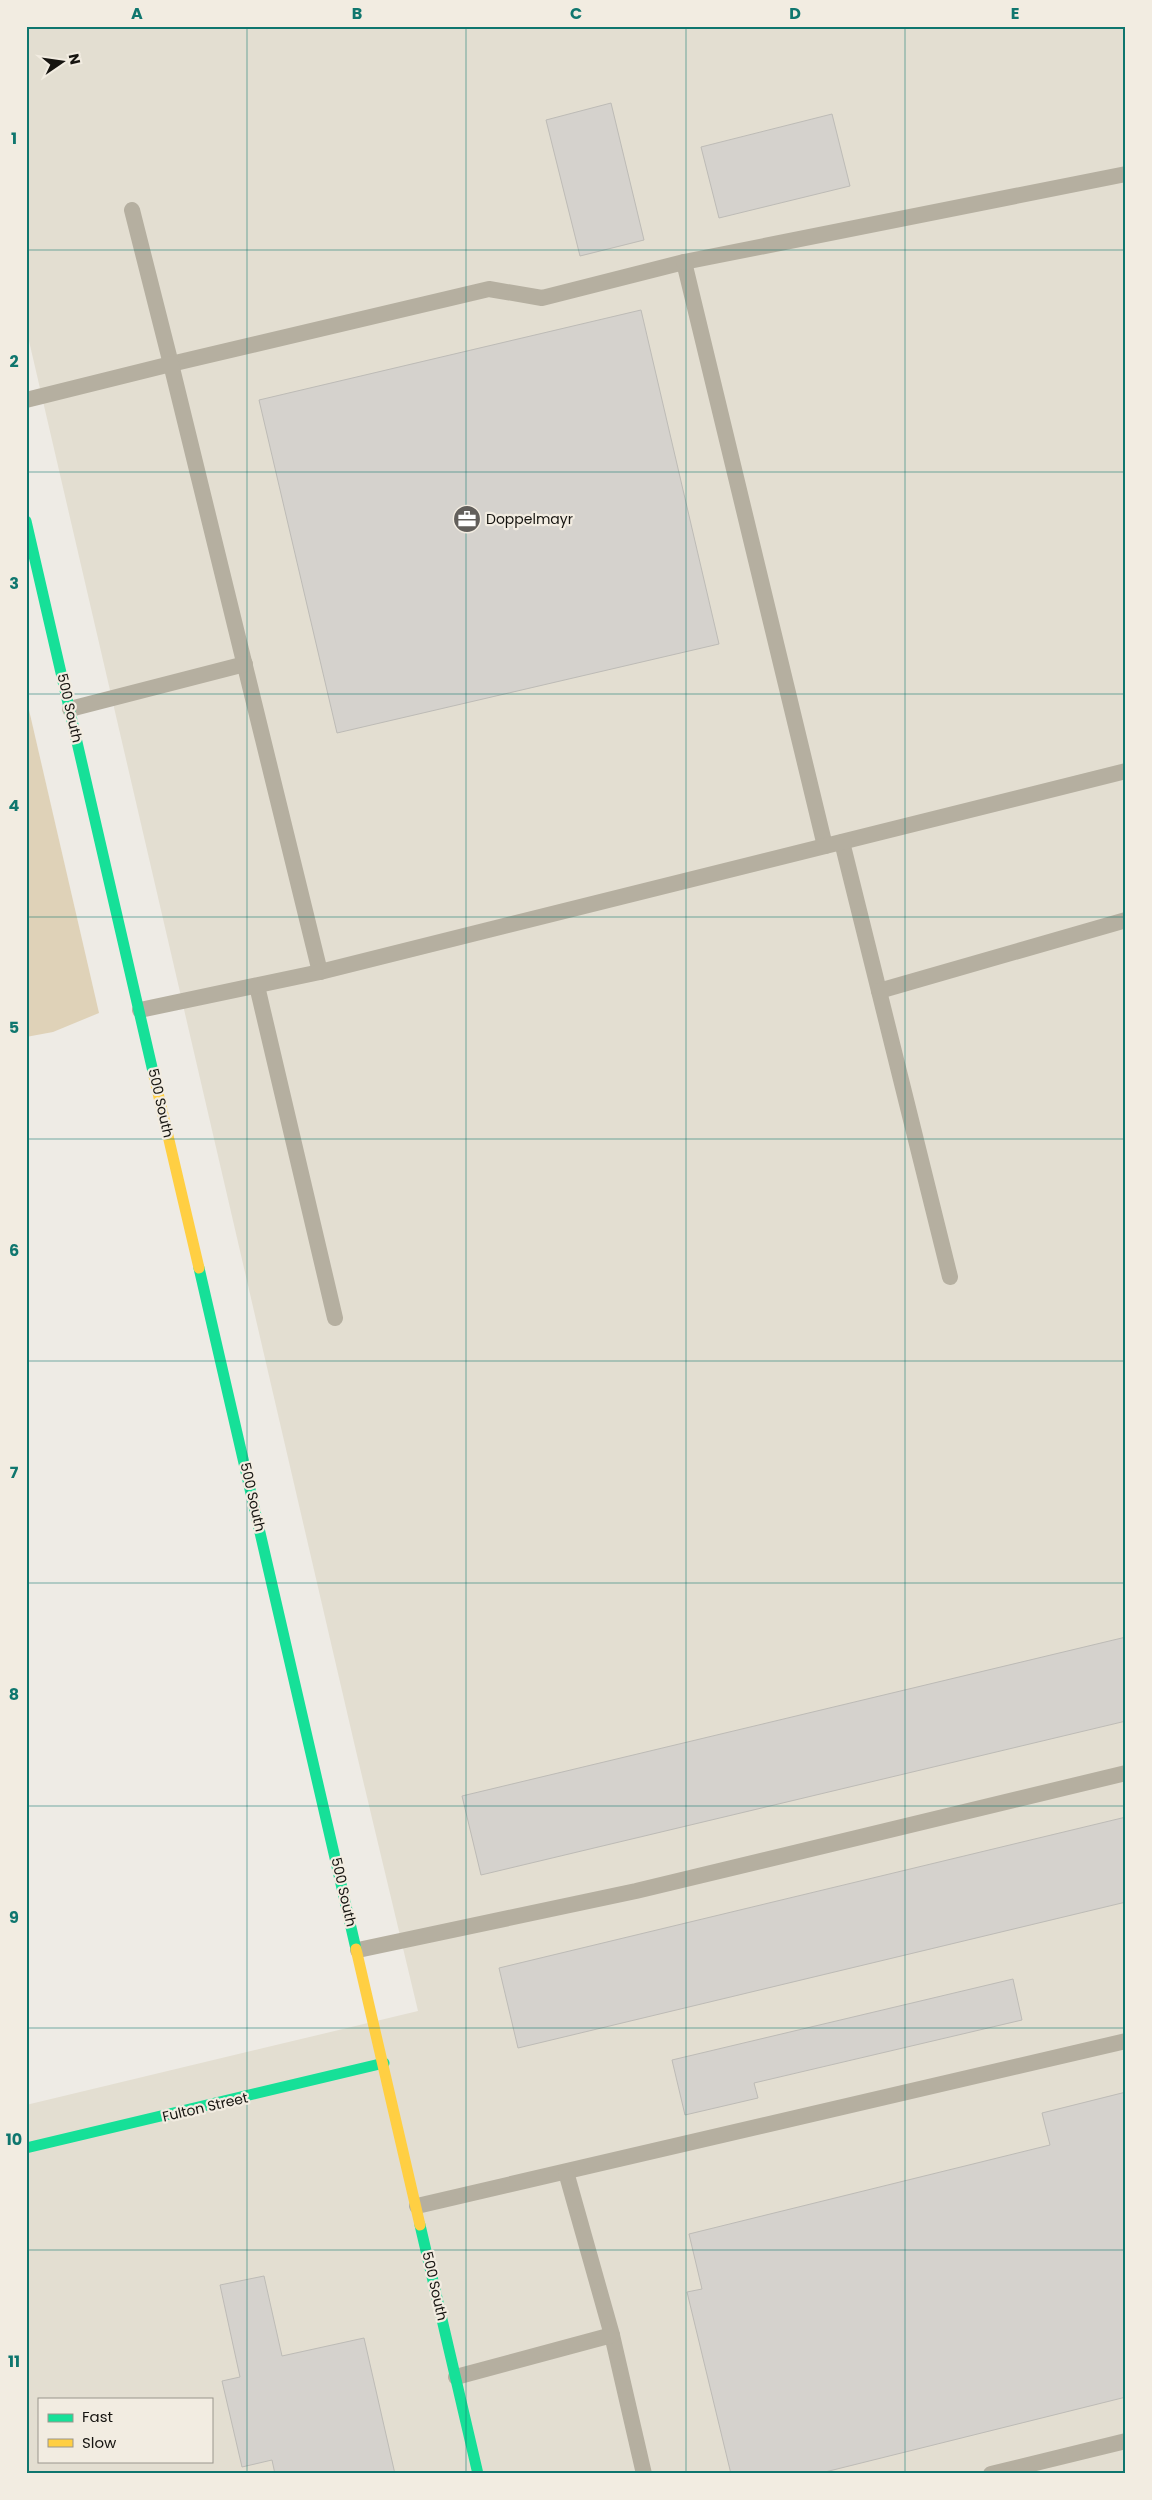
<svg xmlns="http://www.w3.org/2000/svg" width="1152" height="2500" viewBox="0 0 1152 2500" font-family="Poppins,sans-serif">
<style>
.built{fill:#e3ded1;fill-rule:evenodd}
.green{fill:#dfd2b8}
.building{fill:#d5d2cd;stroke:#bdbbb6}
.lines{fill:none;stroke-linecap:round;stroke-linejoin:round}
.lane{stroke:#b5afa0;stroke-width:16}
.fast{stroke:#16e098;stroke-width:11}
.slow{stroke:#ffcf43;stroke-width:11}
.grid{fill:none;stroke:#0f766e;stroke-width:1;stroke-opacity:0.55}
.labels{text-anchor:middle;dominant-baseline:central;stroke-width:4.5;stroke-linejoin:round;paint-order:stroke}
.poi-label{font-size:14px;fill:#161410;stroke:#f2ece1;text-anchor:start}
.street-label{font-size:14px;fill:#161410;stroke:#f2ece1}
.neatline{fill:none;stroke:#0f766e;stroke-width:2}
.grid-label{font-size:16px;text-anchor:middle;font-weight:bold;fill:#0f766e}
</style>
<rect width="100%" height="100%" fill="#eeebe5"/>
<path class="built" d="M26,26H1126V2474H26V2105L418,2011L356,1751L26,328ZM39,2399H211V2461H39Z"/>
<polygon class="green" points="26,697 99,1013 53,1032 26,1037"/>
<g class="building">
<polygon points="611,103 644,240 580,256 546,120"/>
<polygon points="832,114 850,186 719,218 701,147"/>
<polygon points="641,310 719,644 337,733 259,400"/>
<polygon points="1126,1637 1126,1721 481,1875 462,1796"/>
<polygon points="1126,1817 1126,1902 518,2048 499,1968"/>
<polygon points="1013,1979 1022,2020 754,2083 758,2098 685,2115 672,2060"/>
<polygon points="1126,2092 1126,2397 817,2474 731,2474 687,2292 702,2289 689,2234 1050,2145 1042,2113"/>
<polygon points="264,2276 282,2356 364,2338 395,2474 275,2474 272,2460 242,2467 222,2381 240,2377 220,2285"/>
</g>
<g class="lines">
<g class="lane">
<polyline points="132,210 171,364 489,289 542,298 684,262 825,846"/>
<polyline points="684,262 1126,174"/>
<polyline points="26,400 171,364 320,972"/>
<polyline points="70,709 245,664"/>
<polyline points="842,842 950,1277"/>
<polyline points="257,986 335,1318"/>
<polyline points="879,991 1126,920"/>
<polyline points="140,1010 320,972 1126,771"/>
<polyline points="358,1950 636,1891 1126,1773"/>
<polyline points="417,2206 1126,2041"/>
<polyline points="612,2335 644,2474"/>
<polyline points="456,2377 612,2335 566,2172"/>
<polyline points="991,2474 1126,2441"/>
</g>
<g class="fast">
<polyline points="26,521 154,1076"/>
<polyline points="199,1268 356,1949"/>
<polyline points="26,2148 384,2063"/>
<polyline points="420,2225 478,2474"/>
</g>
<g class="slow">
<polyline points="154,1076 199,1268"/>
<polyline points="356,1949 420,2225"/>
</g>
</g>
<path class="grid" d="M247,26V2474M466,26V2474M686,26V2474M905,26V2474M26,250H1126M26,472H1126M26,694H1126M26,917H1126M26,1139H1126M26,1361H1126M26,1583H1126M26,1806H1126M26,2028H1126M26,2250H1126"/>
<defs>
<g id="office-disc" transform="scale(1.4375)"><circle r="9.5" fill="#625f5b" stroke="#f2ece1"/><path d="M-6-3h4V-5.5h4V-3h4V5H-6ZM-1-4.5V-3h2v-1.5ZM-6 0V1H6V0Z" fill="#fff"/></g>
</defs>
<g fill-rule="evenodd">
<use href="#office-disc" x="467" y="519"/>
</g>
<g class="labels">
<g class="poi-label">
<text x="486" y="519">Doppelmayr</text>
</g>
<g class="street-label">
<text transform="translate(70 708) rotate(77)">500 South</text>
<text transform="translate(161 1103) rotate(77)">500 South</text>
<text transform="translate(253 1497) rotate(77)">500 South</text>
<text transform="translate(344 1892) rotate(77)">500 South</text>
<text transform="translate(205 2107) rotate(-13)">Fulton Street</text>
<text transform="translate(435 2286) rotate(77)">500 South</text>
</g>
</g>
<rect width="1152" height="2500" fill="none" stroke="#f2ece1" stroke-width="55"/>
<rect x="38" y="2398" width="175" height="65" fill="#f2ece1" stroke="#9a968d"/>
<rect x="48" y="2414" width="25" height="8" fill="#16e098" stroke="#9a968d"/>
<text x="82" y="2422" font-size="15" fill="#161410">Fast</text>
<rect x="48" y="2439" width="25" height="8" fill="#ffcf43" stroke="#9a968d"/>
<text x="82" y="2448" font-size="15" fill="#161410">Slow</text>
<g transform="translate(62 62) rotate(77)" stroke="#f2ece1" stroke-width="4" paint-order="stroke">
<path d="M0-4L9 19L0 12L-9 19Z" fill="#161410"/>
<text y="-8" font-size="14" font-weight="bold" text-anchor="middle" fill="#161410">N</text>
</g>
<rect x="28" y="28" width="1096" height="2444" class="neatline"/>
<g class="grid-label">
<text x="137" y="19">A</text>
<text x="357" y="19">B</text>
<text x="576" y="19">C</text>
<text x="795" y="19">D</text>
<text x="1015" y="19">E</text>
<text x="14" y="144">1</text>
<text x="14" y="367">2</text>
<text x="14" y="589">3</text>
<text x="14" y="811">4</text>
<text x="14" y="1033">5</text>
<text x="14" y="1256">6</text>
<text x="14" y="1478">7</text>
<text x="14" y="1700">8</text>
<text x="14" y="1923">9</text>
<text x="14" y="2145">10</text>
<text x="14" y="2367">11</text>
</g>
</svg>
